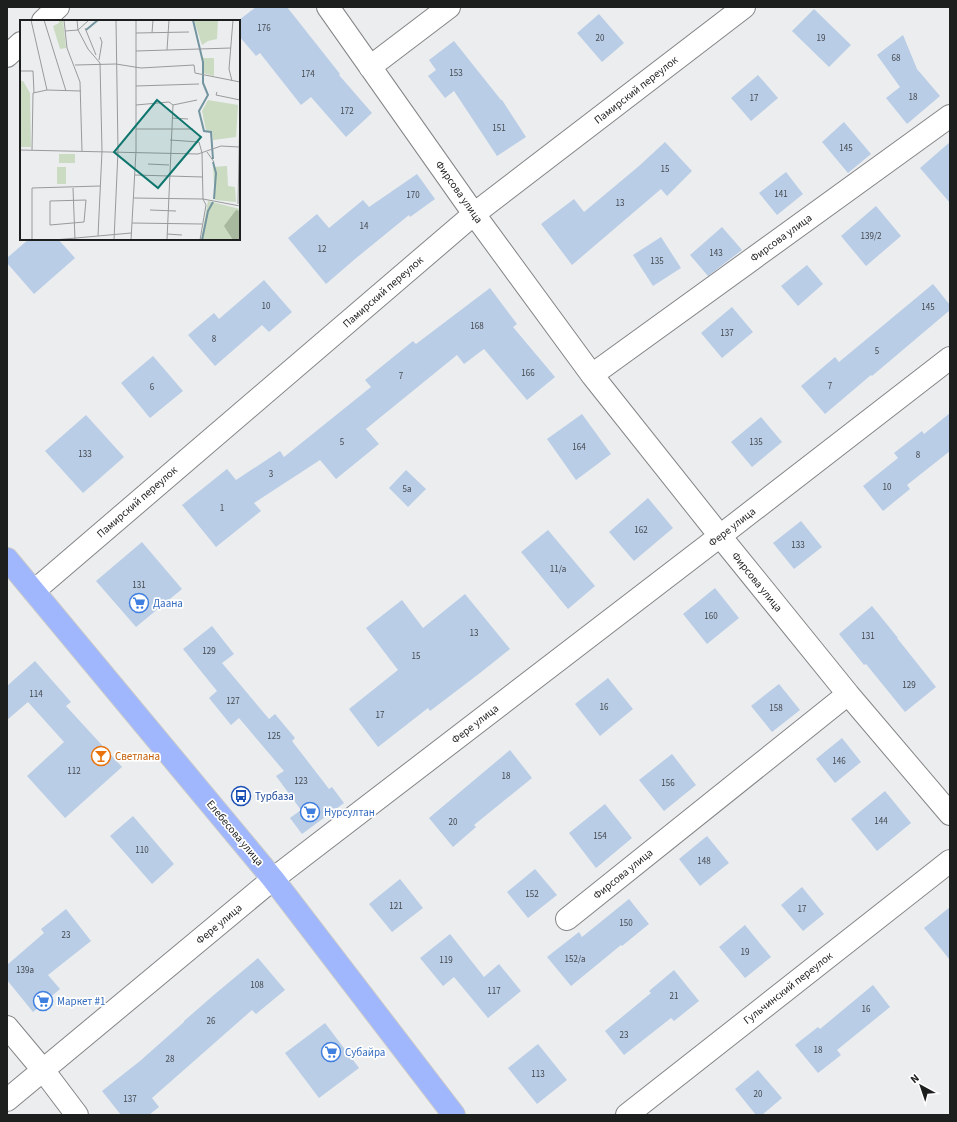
<svg xmlns="http://www.w3.org/2000/svg" width="957" height="1122" font-family="'Source Sans 3',sans-serif">
<rect width="100%" height="100%" fill="#ebedef"/>
<path fill="#bacde6" d="M256,7H287L340,74L339,75L372,113L346,137L311,97L301,105L260,53L256,56L239,36V20Z
M814,9L851,45L829,67L792,31Z
M599,14L624,43L602,62L577,33Z
M903,35L917,69L940,96L907,124L886,98L900,87L877,55Z
M454,41L501,100H502L526,137L497,156L454,91L445,98L428,76L436,70L429,60Z
M758,75L778,98L751,121L731,98Z
M844,122L871,154L848,173L822,142Z
M665,142L692,171L667,196L661,189L572,265L541,224L574,199L584,212L639,166Z
M950,142V203L920,168Z
M786,172L803,194L777,215L759,193Z
M417,174L435,199L410,217L409,215L355,259L326,284L288,238L317,214L329,228L363,200L369,207Z
M876,206L901,236L866,266L841,236Z
M722,227L742,250L708,276L690,255Z
M661,237L681,268L653,286L633,255Z
M29,239H58L75,258L34,294L7,263V258Z
M807,265L823,284L798,306L781,286Z
M264,280L292,312L269,332L262,325L215,366L188,335L214,313L219,319Z
M933,284L950,305V310L872,376L871,375L825,414L801,386L835,357L839,362Z
M490,288L517,324L513,327L555,377L527,400L484,349L464,364L457,355L366,429L379,444L336,479L320,460L254,503L261,511L216,547L182,505L227,469L236,480L280,451L284,457L371,387L365,380L413,341L416,344Z
M732,307L753,332L722,358L701,333Z
M153,356L183,391L150,418L121,383Z
M950,413V451L907,485L910,489L883,511L863,486L898,458L894,453L922,431L924,434Z
M582,414L611,454L576,480L547,439Z
M86,415L124,457L83,493L45,451Z
M761,417L782,442L752,467L731,442Z
M406,470L426,489L408,507L389,488Z
M648,498L673,528L634,561L609,532Z
M801,521L822,547L794,569L773,543Z
M548,530L595,586L568,609L521,552Z
M142,542L182,589L136,627L96,581Z
M715,588L739,618L707,644L683,614Z
M465,594L510,649L480,673L430,711L428,708L378,747L349,709L398,670L366,628L402,600L423,628Z
M872,606L898,638H897L936,687L905,712L866,664L864,665L839,634Z
M212,626L234,654L222,663L269,719L275,714L295,738L292,741L329,789L332,787L344,803L302,834L290,818L301,810L276,776L284,771L239,718L231,725L209,698L217,691L183,649Z
M35,661L71,702L66,706L122,767L65,818L27,776L64,742L28,702L7,720V686Z
M608,678L633,709L600,736L575,704Z
M779,684L800,710L772,732L751,706Z
M842,738L861,762L835,783L816,759Z
M510,750L532,778L474,825L476,827L453,847L429,818Z
M672,754L696,785L664,811L639,780Z
M885,791L911,823L877,851L851,819Z
M605,804L632,838L596,868L569,833Z
M133,816L174,864L152,884L110,836Z
M707,836L729,863L700,886L679,859Z
M535,869L557,895L528,918L507,892Z
M400,879L423,908L392,932L369,904Z
M802,887L824,914L803,931L781,905Z
M629,899L649,924L622,946L621,945L571,986L547,957L579,932L582,937Z
M950,907V960L924,928Z
M66,909L91,941L48,975L60,989L33,1012L7,980V965L44,933L41,929Z
M745,925L771,957L745,978L719,947Z
M450,934L484,977L499,964L521,991L488,1018L454,977L443,986L420,958Z
M258,958L285,990L256,1014L252,1010L152,1098L159,1107L149,1115H121L102,1091L140,1061L184,1022V1021L215,994Z
M674,970L699,1001L674,1021L671,1018L624,1055L605,1031L651,993L649,991Z
M873,985L890,1007L837,1050L841,1055L818,1073L795,1045L818,1027L820,1029Z
M325,1023L359,1068L319,1098L285,1053Z
M538,1044L567,1080L537,1104L508,1068Z
M758,1070L782,1098L762,1115H756L735,1089Z"/>
<g fill="none" stroke-linecap="round" stroke-linejoin="round">
<g stroke="#848587" stroke-width="24">
<path id="minor" d="M328,7L474,214L592,375L720,536L848,694L950,814
M43,21L58,7
M7,56L21,43
M370,67L449,7
M592,375L950,116
M34,591L474,214L744,7
M567,919L848,694
M7,1027L43,1070L77,1115
M7,1100L273,879L720,536L950,358
M627,1115L950,861"/>
</g>
<g stroke="#c9c9c9" stroke-width="24">
<path id="major" d="M7,559L273,879L454,1115"/>
</g>
<use href="#minor" stroke="#fff" stroke-width="22"/>
<use href="#major" stroke="#a0b7fe" stroke-width="22"/>
</g>
<defs>
<g id="supermarket-ring" transform="scale(1)"><circle r="9.5" fill="#fff" stroke="#3f7fe0" stroke-width="1.5"/><path d="M-6-5.5h2.5l.6 2H6L4.5 2H-2.5L-4.4-4H-6ZM-1.5 3.2a1.3 1.3 0 1 0 .1 0ZM3 3.2a1.3 1.3 0 1 0 .1 0Z" fill="#3f7fe0"/></g>
<g id="bar-ring" transform="scale(1)"><circle r="9.5" fill="#fff" stroke="#e8710a" stroke-width="1.5"/><path d="M-6-5H6L.8 .8V4.5H3.5V6h-7V4.5H-.8V.8Z" fill="#e8710a"/></g>
<g id="bus-ring" transform="scale(1)"><circle r="9.5" fill="#fff" stroke="#1a4fb4" stroke-width="1.5"/><path d="M-5-6H5V4H4V6H2V4H-2V6H-4V4H-5ZM-3.5-4V0h7V-4ZM-3.5 1.2v1.5H-2V1.2ZM2 1.2v1.5H3.5V1.2Z" fill="#1a4fb4"/></g>
</defs>
<g fill-rule="evenodd">
<use href="#supermarket-ring" x="139" y="603"/>
<use href="#bar-ring" x="101" y="756"/>
<use href="#bus-ring" x="241" y="796"/>
<use href="#supermarket-ring" x="310" y="812"/>
<use href="#supermarket-ring" x="43" y="1001"/>
<use href="#supermarket-ring" x="331" y="1052"/>
</g>
<g text-anchor="middle" dominant-baseline="central" stroke-width="3.5" stroke-linejoin="round" paint-order="stroke">
<g font-size="9" fill="#444a50">
<text x="264" y="28">176</text>
<text x="600" y="38">20</text>
<text x="821" y="38">19</text>
<text x="896" y="58">68</text>
<text x="456" y="73">153</text>
<text x="308" y="74">174</text>
<text x="913" y="97">18</text>
<text x="754" y="98">17</text>
<text x="347" y="111">172</text>
<text x="499" y="128">151</text>
<text x="846" y="148">145</text>
<text x="665" y="169">15</text>
<text x="781" y="194">141</text>
<text x="413" y="195">170</text>
<text x="620" y="203">13</text>
<text x="364" y="226">14</text>
<text x="871" y="236">139/2</text>
<text x="322" y="249">12</text>
<text x="716" y="253">143</text>
<text x="657" y="261">135</text>
<text x="266" y="306">10</text>
<text x="928" y="307">145</text>
<text x="477" y="326">168</text>
<text x="727" y="333">137</text>
<text x="214" y="339">8</text>
<text x="877" y="351">5</text>
<text x="528" y="373">166</text>
<text x="401" y="376">7</text>
<text x="830" y="386">7</text>
<text x="152" y="387">6</text>
<text x="342" y="442">5</text>
<text x="756" y="442">135</text>
<text x="579" y="447">164</text>
<text x="85" y="454">133</text>
<text x="918" y="455">8</text>
<text x="271" y="474">3</text>
<text x="887" y="487">10</text>
<text x="407" y="489">5а</text>
<text x="222" y="508">1</text>
<text x="641" y="530">162</text>
<text x="798" y="545">133</text>
<text x="558" y="569">11/а</text>
<text x="139" y="585">131</text>
<text x="711" y="616">160</text>
<text x="474" y="633">13</text>
<text x="868" y="636">131</text>
<text x="209" y="651">129</text>
<text x="416" y="656">15</text>
<text x="909" y="685">129</text>
<text x="36" y="694">114</text>
<text x="233" y="701">127</text>
<text x="604" y="707">16</text>
<text x="776" y="708">158</text>
<text x="380" y="715">17</text>
<text x="274" y="736">125</text>
<text x="839" y="761">146</text>
<text x="74" y="771">112</text>
<text x="506" y="776">18</text>
<text x="301" y="781">123</text>
<text x="668" y="783">156</text>
<text x="881" y="821">144</text>
<text x="453" y="822">20</text>
<text x="600" y="836">154</text>
<text x="142" y="850">110</text>
<text x="704" y="861">148</text>
<text x="532" y="894">152</text>
<text x="396" y="906">121</text>
<text x="802" y="909">17</text>
<text x="626" y="923">150</text>
<text x="66" y="935">23</text>
<text x="745" y="952">19</text>
<text x="575" y="959">152/а</text>
<text x="446" y="960">119</text>
<text x="25" y="970">139а</text>
<text x="257" y="985">108</text>
<text x="494" y="991">117</text>
<text x="674" y="996">21</text>
<text x="866" y="1009">16</text>
<text x="211" y="1021">26</text>
<text x="624" y="1035">23</text>
<text x="818" y="1050">18</text>
<text x="170" y="1059">28</text>
<text x="538" y="1074">113</text>
<text x="758" y="1094">20</text>
<text x="130" y="1099">137</text>
</g>
<g font-size="11" fill="#1d1e1e" stroke="#fff">
<text transform="translate(636 90) rotate(-38)">Памирский переулок</text>
<text transform="translate(459 192) rotate(55)">Фирсова улица</text>
<text transform="translate(781 238) rotate(-36)">Фирсова улица</text>
<text transform="translate(383 292) rotate(-41)">Памирский переулок</text>
<text transform="translate(137 502) rotate(-41)">Памирский переулок</text>
<text transform="translate(732 527) rotate(-38)">Фере улица</text>
<text transform="translate(757 582) rotate(51)">Фирсова улица</text>
<text transform="translate(475 724) rotate(-38)">Фере улица</text>
<text transform="translate(235 833) rotate(50)">Елебесова улица</text>
<text transform="translate(623 874) rotate(-39)">Фирсова улица</text>
<text transform="translate(219 924) rotate(-40)">Фере улица</text>
<text transform="translate(788 988) rotate(-38)">Гульчинский переулок</text>
</g>
<g font-size="11" fill="#366cbe" stroke="#fff" text-anchor="start">
<text x="153" y="603">Даана</text>
<text x="324" y="812">Нурсултан</text>
<text x="57" y="1001">Маркет #1</text>
<text x="345" y="1052">Субайра</text>
</g>
<g font-size="11" fill="#c56008" stroke="#fff" text-anchor="start">
<text x="115" y="756">Светлана</text>
</g>
<g font-size="11" fill="#164399" stroke="#fff" text-anchor="start">
<text x="255" y="796">Турбаза</text>
</g>
</g>
<g transform="translate(20 20)">
<rect width="220" height="220" fill="#ebedef"/>
<path d="M39,0H43L46,28L40,29L33,6L39,3ZM174,0H198L197,19L188,21L182,25ZM183,38H194V56L183,53ZM0,61H3L10,73L11,127H0ZM188,80L218,85L216,117L193,120L192,111L186,110L182,91ZM39,134H55V143H39ZM207,146L208,166L215,167L216,182L195,180L193,147ZM37,147H46V164H37ZM188,181L220,189V220H181Z" fill="#cadbc1"/>
<path d="M216,190L220,191V220H213L204,206Z" fill="#a7b89e"/>
<path fill="none" stroke="#7395a0" stroke-width="2" d="M173,0L183,42V63L188,75L179,91L184,111L191,112L193,139M66,10L78,0M193,142L196,153L194,179M182,220L188,191L193,182"/>
<path fill="none" stroke="#999a9b" stroke-width="1" d="M11,0L27,70M24,0L46,71M44,0L47,28L60,62L62,131M57,0L58,10L68,29L80,43L82,131L78,216M65,8L76,35M45,11L58,10L69,0M116,13L169,12M132,13L133,0M147,30L149,0M116,31L211,28M79,40L82,22L80,17M55,45L96,44L121,48L174,45L175,53L220,62M0,51H13L14,73M212,61L209,49L213,0M116,66L179,64M197,72L196,75L220,80M116,85L149,82L153,85L147,220M153,85L177,80M152,98L168,99M116,109H173M150,120L179,122L182,133L183,179L186,185L180,220M0,130L178,134L201,126L219,127M12,130L13,73L27,70L61,71M187,132L194,142M128,144L149,145M115,155L183,157M53,168L55,220M114,178L183,179L220,186M66,180L64,202L30,205V181ZM218,184L220,88M130,190L156,191M112,203L182,204M147,214L162,215M12,220V168L80,166M34,220L111,213M94,220L98,131L96,0M111,220L116,131V0"/>
<path fill="#0f766e" fill-opacity="0.15" stroke="#0f766e" stroke-width="2" d="M137,80L181,117L138,168L94,132Z"/>
<rect width="220" height="220" fill="none" stroke="#1d1e1e" stroke-width="2"/>
</g>
<rect width="957" height="1122" fill="none" stroke="#1d1e1e" stroke-width="16"/>
<g transform="translate(921 1086) rotate(320)" stroke="#ffffff" stroke-width="3" paint-order="stroke">
<path d="M0-3L7 15L0 10L-7 15Z" fill="#1d1e1e"/>
<text y="-6" font-size="11" font-weight="bold" text-anchor="middle" fill="#1d1e1e">N</text>
</g>
</svg>
